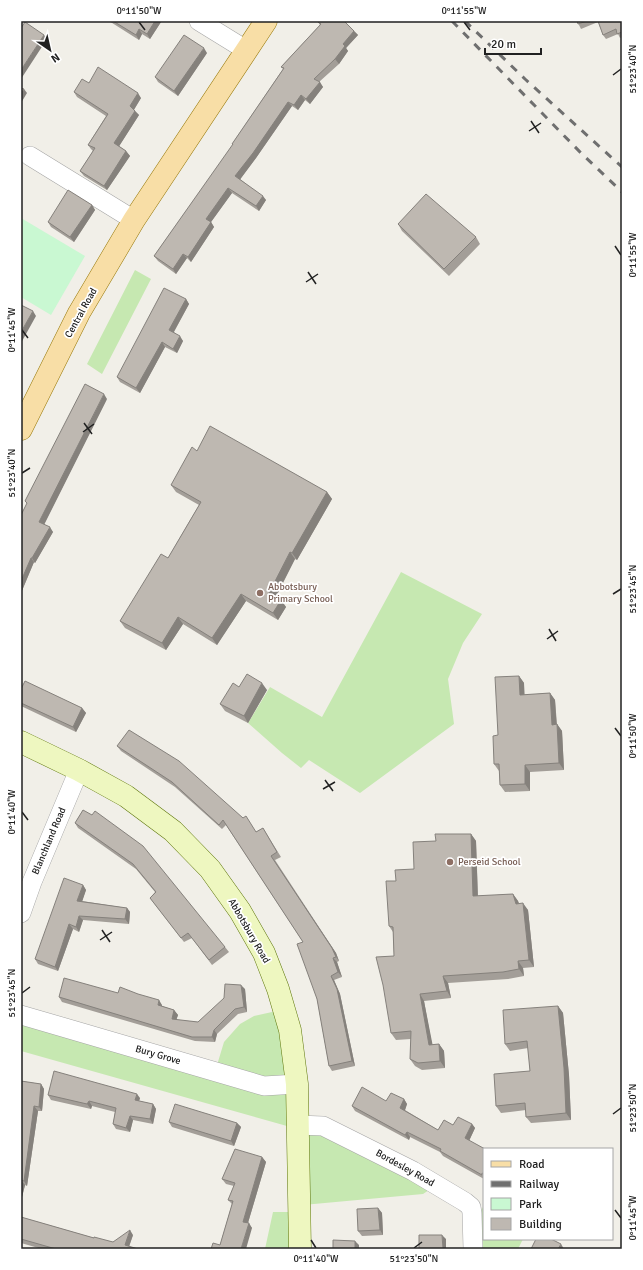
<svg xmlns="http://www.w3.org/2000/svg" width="643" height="1270" font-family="Signika,sans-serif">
<rect width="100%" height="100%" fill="#f1efe8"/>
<path fill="#c6e8b1" d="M135,270L151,279L102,374L87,364Z
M401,572L482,614L463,643L448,679L454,724L360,793L309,760L301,768L282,753L248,723L270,687L322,717Z
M281,1010L294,1128L21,1051V1018L214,1075L224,1042L240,1024L254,1016Z
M301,1129H321L432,1188L423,1194L303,1205Z
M484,1205V1239H523L518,1249H479L481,1211Z
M273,1212H296V1249H265Z"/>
<path fill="#c9f8d2" d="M21,218L85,256L51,315L21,297Z"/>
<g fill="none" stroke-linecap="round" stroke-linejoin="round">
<g stroke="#a5a5a5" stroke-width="20">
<path id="street" d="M199,21L246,50
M30,156L134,220
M21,913L32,882L79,770
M21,1015L264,1086L297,1084
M297,1125L323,1126L413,1171L465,1202L471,1207L472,1213L473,1249"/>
</g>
<g stroke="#5e760a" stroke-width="23">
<path id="secondary" d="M21,742L79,770L126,796L173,831L210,869L240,911L264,953L278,989L290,1030L297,1084L300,1249"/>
</g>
<g stroke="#977807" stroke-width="23">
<path id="primary" d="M21,429L79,313L134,220L266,21"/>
</g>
<use href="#street" stroke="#fff" stroke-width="19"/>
<use href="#secondary" stroke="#eef7c0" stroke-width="22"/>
<use href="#primary" stroke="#f8dea6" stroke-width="22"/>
<path stroke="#6f6f6f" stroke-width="3" stroke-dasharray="8 8" stroke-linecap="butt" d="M452,21L581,153L622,192
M465,21L525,79L622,167"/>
</g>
<path fill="#a39e98" d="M109,21H160L161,22L150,39L142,34L139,40Z
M577,21H622V37L620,38L618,34L606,39L603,35L598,22L581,29Z
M318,22L354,31L358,35L346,48L348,51L339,64L319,82L323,87L310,104L305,100L298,110L292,106L256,158L240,179L266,200L259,211L232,193L211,222L214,227L191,262L187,258L176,274L158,261L154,256L233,145L232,144L283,69L281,67L320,25Z
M207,53L178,96L158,82L155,77Z
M89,83L141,98L134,110L139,115L119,146L126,151L130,156L107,190L84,176L80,171L93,151L91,149L88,145L106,116L77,97L74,92Z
M92,205L95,210L74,242L51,227L48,222Z
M398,224L476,237L480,244L449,276L402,231Z
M186,299L189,304L174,332L183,341L177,353L165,347L140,393L120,382L117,377Z
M107,399L44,524L53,532L35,563L34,562L21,593V515L27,504L25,501Z
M197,451L327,492L332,499L297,560L295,559L276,597L281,600L286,607L278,620L246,601L217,645L183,624L166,650L125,628L120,621L168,558L199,505L176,492L171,485Z
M519,676L524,683V695L550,693L555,700L557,724L562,731L564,770L530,772V791L505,792L500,785L499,771L494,764L498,735Z
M239,687L267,690L248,723L225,711L220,704Z
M21,689L82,708L86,713L76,732L21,706Z
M117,746L256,832L263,828L281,857L275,860L336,953L339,961L337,962L342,977L334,980L340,994L355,1066L332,1071L329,1066L317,999L303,942L226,825L222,829L175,787L121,751Z
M83,810L225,947L229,952L212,965L192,938L184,942L150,898L155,892L136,869L78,828L75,823Z
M471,834L476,841L478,896L513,894L518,901L519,903L528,910L534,967L523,968L524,976L508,979L448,983L451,998L424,1001L432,1045L439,1044L444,1051L445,1068L422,1070L415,1066L410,1059L411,1039L396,1040L391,1033L394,956L393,932L389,926L396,881L414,869L436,841Z
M83,885L86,890L82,901L127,908L130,912L129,924L83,920L79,932L73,929L58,971L38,964L35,959Z
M245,989L247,1012L238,1014L217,1034L215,1042L195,1041L62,1002L59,997L118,993L162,1005V1006L174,1010L178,1015L176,1020L198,1022Z
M558,1006L563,1013L569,1075L571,1120L531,1123L526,1117V1110L501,1113L496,1106L530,1071L528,1048L510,1051L505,1044Z
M21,1081L41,1084L44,1089L42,1111H38L27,1186L25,1185L21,1201Z
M48,1095L140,1098L139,1101L153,1104L156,1109L153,1124L133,1120L130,1132L116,1129L113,1124L115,1112L92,1106L91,1109L51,1100Z
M404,1099L407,1104L405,1110L438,1130L453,1125L472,1124L475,1128L469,1141L484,1149V1179L443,1156L440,1152L410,1137L409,1140L355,1111L352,1106Z
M169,1122L237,1123L241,1127L234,1146L172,1127Z
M262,1157L266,1162L248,1223L252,1228L220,1245L232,1204L228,1200L234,1186L226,1184L222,1179Z
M378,1208L382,1213L383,1235L362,1236L358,1231Z
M21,1217L94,1238L113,1242L133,1235L129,1247L138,1249H42L21,1243Z"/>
<path fill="#85817c" d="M155,21H160L161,22L150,39L147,34Z
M139,29L142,34L139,40L136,35Z
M354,31L358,35L346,48L348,51L339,64L335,59L343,44Z
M44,35L47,39L21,79V70Z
M204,48L207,53L178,96L174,91Z
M320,82L323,87L310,104L306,99Z
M24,89L27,93L21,103V94Z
M138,93L141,98L133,111L130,106Z
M301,95L305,100L298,110L294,105Z
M288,102L292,106L256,158L239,181L235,176Z
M135,111L139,115L118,148L114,143Z
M126,151L130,156L107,190L104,186Z
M228,188L232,193L211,222L214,227L191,262L188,257L206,219Z
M263,196L266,200L259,211L256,206Z
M92,205L95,210L74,242L70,237Z
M183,254L187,258L176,274L173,269Z
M186,299L189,304L172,335L169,330Z
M33,311L36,316L21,343V332Z
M180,336L183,341L177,353L173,349Z
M162,342L165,347L140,393L136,388Z
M104,394L107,399L43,527L39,522Z
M327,492L332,499L297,560L292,553Z
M50,527L53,532L35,563L32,558Z
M290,552L295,559L274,600L269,593Z
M31,558L34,562L21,593V581Z
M241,594L246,601L217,645L212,638Z
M281,600L286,607L278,620L273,613Z
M178,617L183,624L166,650L162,643Z
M519,676L524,683L525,702L520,695Z
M262,683L267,690L248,723L244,716Z
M550,693L555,700L557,732L552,725Z
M82,708L86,713L76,732L73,727Z
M557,724L562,731L564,770L559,763Z
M525,765L530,772V791L525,784Z
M471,834L476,841L478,903L473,896Z
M271,856L336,953L339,961L336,957Z
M83,885L86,890L81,905L77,901Z
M513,894L518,901L521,911L516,904Z
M523,903L528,910L534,967L529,960Z
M127,908L130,912L129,924L125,919Z
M79,916L83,920L79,932L76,927Z
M69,924L73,929L58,971L55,967Z
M333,958L337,962L342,977L338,972Z
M518,961L523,968L524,976L519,969Z
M331,976L334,980L340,994L355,1066L352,1061Z
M443,976L448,983L451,998L447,991Z
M241,985L245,989L247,1012L244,1007Z
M420,994L424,1001L434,1052L429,1045Z
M159,1000L162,1005L161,1010L158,1005Z
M558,1006L563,1013L569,1075L571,1120L566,1113Z
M174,1010L178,1015L175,1024L172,1019Z
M214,1030L217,1034L215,1042L212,1037Z
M439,1044L444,1051L445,1068L440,1061Z
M41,1084L44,1089L42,1111L39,1107Z
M137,1094L140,1098L138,1104L135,1100Z
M404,1099L407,1104L404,1113L400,1108Z
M89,1101L92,1106L91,1109L87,1104Z
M153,1104L156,1109L153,1124L150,1119Z
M34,1106L38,1111L27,1186L24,1181Z
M130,1116L133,1120L130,1132L126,1128Z
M237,1123L241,1127L234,1146L231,1141Z
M472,1124L475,1128L468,1143L465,1138Z
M407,1132L410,1137L409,1140L405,1135Z
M262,1157L266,1162L247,1226L243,1222Z
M21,1180L25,1185L21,1201Z
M378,1208L382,1213L383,1235L380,1230Z
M249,1223L252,1228L246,1249H241Z
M130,1230L133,1235L128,1249L125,1245Z
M442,1235L446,1239V1249H443Z
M355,1241L359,1245V1249H355Z
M561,1244L564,1249H558Z"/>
<path fill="#beb8b1" stroke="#85817c" d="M113,21H155L147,34L139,29L136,35Z
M319,21H344L354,31L343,44L345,46L335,59L314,79L320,82L306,99L301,95L294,105L288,102L253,153L235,176L263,196L256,206L228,188L206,219L211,222L188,257L183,254L173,269L154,256L233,144H232L284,68L281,67L321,24L318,22Z
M577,21H587L578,24Z
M598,21H622V32L617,34L616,29L603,35Z
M25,22L44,35L21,70V28Z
M184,35L204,48L174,91L155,77Z
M98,67L138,93L130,106L135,111L114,143L126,151L104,186L80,171L95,148L88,145L108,114L74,92L82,79L89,83Z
M21,88L24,89L21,94Z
M68,190L92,205L70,237L48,222Z
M426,194L476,237L444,269L398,224Z
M164,288L186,299L169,330L180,336L173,349L162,342L136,388L117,377Z
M21,305L33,311L21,332Z
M85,384L104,394L39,522L50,527L32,558H31L21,581V515L27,503L25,501Z
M210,426L327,492L292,553L290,552L269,593L281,600L273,613L241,594L212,638L178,617L162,643L120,621L161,554L168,558L201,502L171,485L192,447L197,451Z
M247,674L262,683L244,716L220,704L233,683L239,687Z
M519,676L520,695L550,693L552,725L557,724L559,763L525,765V784L500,785L499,764H494L493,736L498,735L495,677Z
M25,681L82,708L73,727L21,703V689Z
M129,730L179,761L243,818L246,816L256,832L263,828L277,852L271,856L332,948L336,957L333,958L338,972L331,976L337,989L352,1061L329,1066L317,999L297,944L303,942L223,820L219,825L172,782L117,746Z
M83,810L92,815L95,811L143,846L225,947L209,960L188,933L181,938L150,898L156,892L133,864L75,823Z
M435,834H471L473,896L513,894L516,904L523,903L529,960L518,961L519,969L503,972L443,976L447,991L420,994L429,1045L439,1044L440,1061L418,1063L410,1059L411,1031L391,1033L383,985L376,957L394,956L393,927L389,926L386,881H396L395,870L414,869L413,842L436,841Z
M64,878L83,885L77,901L127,908L125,919L79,916L76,927L69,924L55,967L35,959Z
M64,978L118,993L120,987L138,994L159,1000L158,1005L174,1010L172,1019L198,1022L224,998L225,984L241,985L244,1007L235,1009L214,1030L212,1037H192L59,997Z
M558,1006L564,1068L566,1113L526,1117L525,1103L496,1106L494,1074L530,1071L527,1041L505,1044L503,1010Z
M54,1071L137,1094L135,1100L153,1104L150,1119L130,1116L126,1128L113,1124L116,1108L89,1101L87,1104L48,1095Z
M21,1081L41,1084L39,1107L34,1106L24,1181L21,1180V1182Z
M362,1087L386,1101L391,1093L404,1099L400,1108L438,1130L444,1120L453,1125L458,1117L472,1124L465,1138L485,1149H484V1174L482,1173V1175L440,1151L441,1149L407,1132L405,1135L352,1106Z
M175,1104L237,1123L231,1141L169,1122Z
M235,1149L262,1157L243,1222L249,1223L241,1249H211L213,1243L220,1245L233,1201L228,1200L235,1183L222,1179Z
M378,1208L380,1230L358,1231L357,1209Z
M21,1217L94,1238V1237L113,1242L130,1230L125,1245L138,1249H56L21,1239Z
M419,1235H442L443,1249H419Z
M536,1239H551L561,1244L558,1249H531Z
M333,1240L355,1241V1249H333Z"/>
<path fill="none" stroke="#212121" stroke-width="1.5" d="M139,22L145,30M464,22L470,30M613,75L621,69M531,121L539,133M529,131L541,123M615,246L621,255M308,272L316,284M306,282L318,274M22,330L28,338M84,423L92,434M83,432L94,424M22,473L30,468M613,594L621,589M549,629L556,641M547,639L558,631M615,728L621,736M325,780L333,791M323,789L335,782M22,812L28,820M102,930L110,942M100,940L112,932M22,993L30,987M613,1114L621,1108M615,1210L621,1218M311,1240L316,1248M414,1248L422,1242"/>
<g fill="#8d6e63" stroke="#fff" stroke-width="1.5">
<circle cx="260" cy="593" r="4"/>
<circle cx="450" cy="862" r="4"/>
</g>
<g text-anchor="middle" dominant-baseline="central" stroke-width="3.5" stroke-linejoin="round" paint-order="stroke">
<g font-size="10" fill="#212121" stroke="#fff">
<text transform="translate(81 313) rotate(-61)">Central Road</text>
<text transform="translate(49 841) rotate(-67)">Blanchland Road</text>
<text transform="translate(249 931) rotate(60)">Abbotsbury Road</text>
<text transform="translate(158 1055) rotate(16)">Bury Grove</text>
<text transform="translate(405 1168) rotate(29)">Bordesley Road</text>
</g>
<g font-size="10" fill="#785e54" stroke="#fff" text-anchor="start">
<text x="268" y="587">Abbotsbury<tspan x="268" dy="12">Primary School</tspan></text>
<text x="458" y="862">Perseid School</text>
</g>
</g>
<rect width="643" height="1270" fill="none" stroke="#ffffff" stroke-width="44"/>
<rect x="483" y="1148" width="130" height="92" fill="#ffffff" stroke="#a6a6a6"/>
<rect x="491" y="1161" width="20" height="6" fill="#f8dea6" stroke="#a6a6a6"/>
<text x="519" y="1168" font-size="12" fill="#212121">Road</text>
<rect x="491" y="1181" width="20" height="6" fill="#6f6f6f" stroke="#a6a6a6"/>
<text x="519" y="1188" font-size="12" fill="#212121">Railway</text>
<rect x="491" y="1198" width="20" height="12" fill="#c9f8d2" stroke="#a6a6a6"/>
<text x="519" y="1208" font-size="12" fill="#212121">Park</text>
<rect x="491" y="1218" width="20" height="12" fill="#beb8b1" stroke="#a6a6a6"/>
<text x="519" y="1228" font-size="12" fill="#212121">Building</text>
<g transform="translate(50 50) rotate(146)" stroke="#ffffff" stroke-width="3" paint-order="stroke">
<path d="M0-3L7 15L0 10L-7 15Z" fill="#212121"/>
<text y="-6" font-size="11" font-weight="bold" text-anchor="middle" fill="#212121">N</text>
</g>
<path d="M485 48v6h56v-6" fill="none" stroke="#212121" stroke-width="2"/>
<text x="491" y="48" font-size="12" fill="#212121" stroke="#ffffff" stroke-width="3" paint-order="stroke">20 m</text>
<rect x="22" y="22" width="599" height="1226" fill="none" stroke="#212121" stroke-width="1.5"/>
<g font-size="10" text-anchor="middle" fill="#212121">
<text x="139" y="14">0°11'50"W</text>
<text x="464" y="14">0°11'55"W</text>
<text transform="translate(632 69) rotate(-90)" y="4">51°23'40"N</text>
<text transform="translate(632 255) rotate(-90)" y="4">0°11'55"W</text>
<text transform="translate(11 330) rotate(-90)" y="4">0°11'45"W</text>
<text transform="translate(11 473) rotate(-90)" y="4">51°23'40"N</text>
<text transform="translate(632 589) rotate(-90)" y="4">51°23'45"N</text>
<text transform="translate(632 736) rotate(-90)" y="4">0°11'50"W</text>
<text transform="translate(11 812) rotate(-90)" y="4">0°11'40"W</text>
<text transform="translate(11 993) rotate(-90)" y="4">51°23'45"N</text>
<text transform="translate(632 1108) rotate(-90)" y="4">51°23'50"N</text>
<text transform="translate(632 1218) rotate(-90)" y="4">0°11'45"W</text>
<text x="316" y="1262">0°11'40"W</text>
<text x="414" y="1262">51°23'50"N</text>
</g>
</svg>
